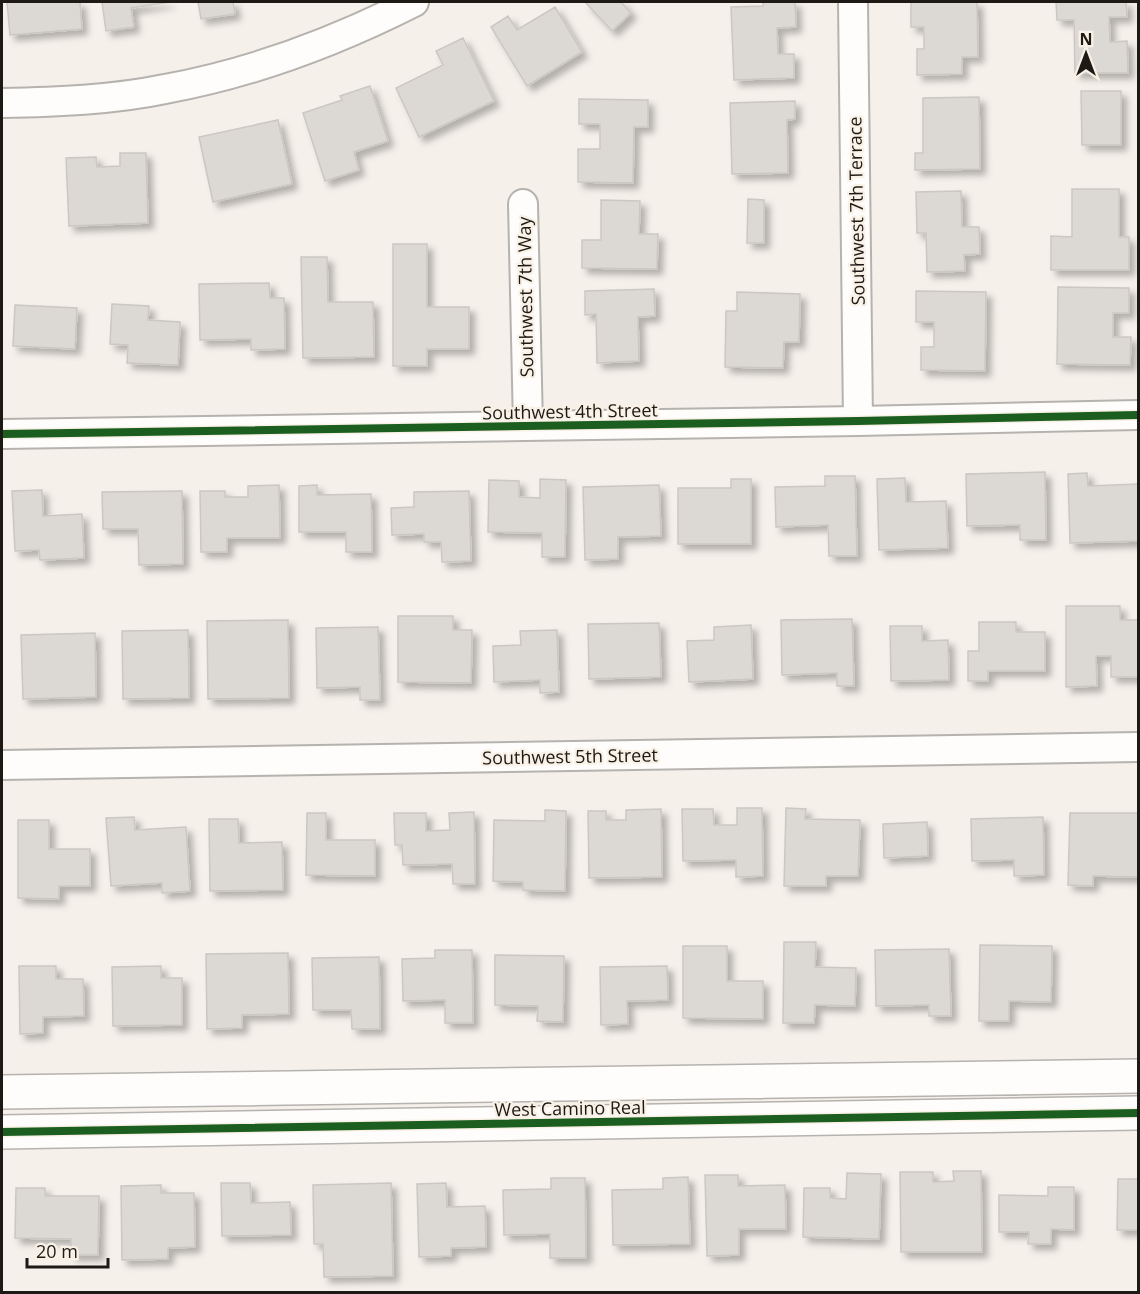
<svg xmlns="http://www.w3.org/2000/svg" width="1140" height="1294" font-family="'Open Sans',sans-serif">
<defs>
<filter id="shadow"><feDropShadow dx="5.5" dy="5.5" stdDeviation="3" flood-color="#0004"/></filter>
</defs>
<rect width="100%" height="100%" fill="#f5f0ea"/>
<path fill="#dcd8d4" stroke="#cbc7c3" stroke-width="1.5" filter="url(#shadow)" d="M7,2H80L82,29L10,35Z
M102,2H170L131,8L134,27L106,31Z
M198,2H233L235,14L201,19Z
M585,2H624L622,3L631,13L612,31Z
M763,2H795L796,27L777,28L778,54H794V78L734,80L731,7L763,6Z
M911,2H977L978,57H962V74L917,75V49H924V27H911Z
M1056,2H1126L1127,17H1109L1110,42L1127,41L1128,73H1075L1074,20H1057Z
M555,7L582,52L527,86L491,27L508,16L517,30Z
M463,38L494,101L419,137L396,88L443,65L436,51Z
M370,86L388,141L354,152L359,170L325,181L303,113L342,100L340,96Z
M1081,91H1121V145H1082Z
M979,97L980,169L915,170V153H923V98Z
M579,99L648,100V127H634L633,183L578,182V149H600V124H579Z
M795,101V119L787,120L788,173L732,174L730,103Z
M278,120L292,184L213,202L199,137Z
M120,153H146L148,223L69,226L66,158L96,157L97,167L120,166Z
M1072,189H1119V237H1129V270H1051V236L1072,237Z
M961,191L962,227H979L980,254L964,255L965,271L927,272L926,233H917L916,192Z
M748,199L764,200V243H747Z
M601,200L640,201L639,234H658L657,269L582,268V240H601Z
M393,244H427V307H469V349H427V366H393Z
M301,257H327L328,302H373L374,357L303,358Z
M269,283L270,298H284L285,349L251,350V339L200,340L199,284Z
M1058,287L1129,288V313H1113V337H1131L1130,365L1057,364Z
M654,289L655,316L638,317L639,361L597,363L596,314L585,315V291Z
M916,291L986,292L985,371L921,370V347H934V322H916Z
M737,292L800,294L799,342H784L783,368L725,367L726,311H737Z
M112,304L149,306L148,320L180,322L178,365L127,363L128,345L110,344Z
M15,305L77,308L75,349L13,346Z
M1045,472L1046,540H1020V525L967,526L966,474Z
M1087,473L1088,486L1138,484V541L1070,543L1068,474Z
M825,476H855L857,556H829L828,525L776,527L775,487L825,486Z
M905,478L906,502L946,501L948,548L879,550L877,479Z
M540,479L566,480L565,557H542V533L488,532L489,480L519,481V497L540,498Z
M731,479H751V544H678V488H731Z
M279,485L280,538H227V552H201L200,491H225V497H248V486Z
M317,485V495L371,494L372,552H346V532H299V486Z
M659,485L661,536L618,537V559L585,560L583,487Z
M42,490L43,516L82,514L84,558L40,560L39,550L15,551L12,491Z
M182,491L183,564L139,565L138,529H103L102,492Z
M469,491L471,561L442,562L441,542H424V534L392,535L391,508L414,507V492Z
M1066,606H1120V620H1138V677H1111V656H1096L1097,686L1066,687Z
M398,616H453V630H472L471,683L398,682Z
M852,619L854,686H837V673L782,675L781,620Z
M288,620L289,698L208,699L207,621Z
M979,622H1016V632H1045V671H988V681H968V651H979Z
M659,623L661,677L589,679L588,624Z
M751,625L753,679L689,682L687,641L714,640V627Z
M890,626H922V641L948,640L949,680L891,681Z
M378,627L380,700H360V687L317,688L316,628Z
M188,630L189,698L123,699L122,631Z
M557,630L559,692L540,693V680L494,682L493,646L521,645L520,631Z
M95,633L96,697L23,699L21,635Z
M737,808H762L763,876L736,877V860L683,861L682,809H713L714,825H737Z
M786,808L806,809L805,819L860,820L858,876H826V886H784Z
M661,809L662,877L589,878L588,811H606V820H626V810Z
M545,810L566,811L565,891L523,890V882L493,881L494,820L545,821Z
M474,812L475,884H453L452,864L403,865L402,845H395L394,813H426V831L450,830L449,813Z
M307,813H326V840H375V876L306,875Z
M1070,813H1138V877L1093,876V886L1068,885Z
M134,817L135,830L186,827L190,891L162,893V883L111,886L106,818Z
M1043,817L1044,875L1014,876V860L972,861L971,819Z
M209,819H238L239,843L282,842L283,890L210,891Z
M18,820H49V849H90V886H59V899L18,898Z
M927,822L928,856L884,858L883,824Z
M784,942H816L815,967L856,968L855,1006L815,1005L814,1023H783Z
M980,945L1052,946L1051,1002L1009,1001V1021H979Z
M683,946H727V981H763V1019L683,1018Z
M949,949L951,1016H929V1005L876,1006L875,950Z
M435,950H472L473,1023H445V1000L403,1001L402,959L435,958Z
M288,953L289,1014L242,1015V1028L207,1029L206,954Z
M495,955L564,956L563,1022L537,1021L538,1006L495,1005Z
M379,957L380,1029H352L351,1010H313L312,958Z
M19,966H56V979H83L84,1016L43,1017V1033L20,1034Z
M161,966V978H182V1025L113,1026L112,967Z
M667,966L668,1000L627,1001L628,1024L601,1025L600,967Z
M953,1171H981L982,1252H901L900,1172H933V1182L954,1181Z
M847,1173L881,1174L879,1239L803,1237L804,1188H830V1198L846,1199Z
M705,1175H738V1186L785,1185L786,1229H739V1255L707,1256Z
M688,1177L690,1244L613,1245L612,1190L663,1189V1178Z
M551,1178H585L586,1258H550V1234L504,1235L503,1190L551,1189Z
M1118,1179H1138V1230H1117Z
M221,1183H250L251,1203L290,1202L291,1235L222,1236Z
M391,1183L393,1276L324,1277L323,1244H314L313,1185Z
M446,1183L447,1207L485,1206L486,1247L451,1248V1256L419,1257L417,1184Z
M161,1185V1193H194L195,1247L168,1248V1259L122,1260L121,1186Z
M1048,1187H1074V1230L1051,1229V1244H1028L1029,1232H999V1195L1048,1196Z
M16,1188H45V1196H99L98,1255H71V1239L15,1238Z"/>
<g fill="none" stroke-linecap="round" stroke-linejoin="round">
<g stroke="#b6b2ae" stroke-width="32">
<path id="street" d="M853,2L858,421
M2,103C56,102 112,100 165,89C253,73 335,42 414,2
M523,204L528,426
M2,434L858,421L1138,415
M2,765L1138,747"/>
</g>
<g stroke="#b6b2ae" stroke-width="36">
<path id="secondary" d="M2,1092L1138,1076
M2,1132L1138,1113"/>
</g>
<use href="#street" stroke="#fefdfc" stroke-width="28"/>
<use href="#secondary" stroke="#fefdfc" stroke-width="33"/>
<g stroke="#f9f1e6" stroke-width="11">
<path id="cycleway" d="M2,434L858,421L1138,415
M2,1132L1138,1113"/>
</g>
<use href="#cycleway" stroke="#1b5e20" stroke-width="8"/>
</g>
<g text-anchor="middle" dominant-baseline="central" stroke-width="4.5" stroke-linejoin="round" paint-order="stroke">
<g font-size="18" fill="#1d1a16" stroke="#f9f1e6">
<text transform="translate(856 211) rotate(-91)">Southwest 7th Terrace</text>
<text transform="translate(525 297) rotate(-91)">Southwest 7th Way</text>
<text transform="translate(570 411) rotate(-1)">Southwest 4th Street</text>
<text transform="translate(570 756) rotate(-1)">Southwest 5th Street</text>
<text transform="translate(570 1108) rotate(-1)">West Camino Real</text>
</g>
</g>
<rect width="1140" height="1294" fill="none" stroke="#1d1a16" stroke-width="6"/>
<g transform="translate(1086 54)" stroke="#f9f1e6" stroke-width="4.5" paint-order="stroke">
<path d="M0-4.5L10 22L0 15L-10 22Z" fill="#1d1a16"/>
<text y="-9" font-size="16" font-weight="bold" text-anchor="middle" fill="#1d1a16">N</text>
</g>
<path d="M27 1258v9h81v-9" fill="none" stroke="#1d1a16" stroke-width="3"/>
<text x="36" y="1258" font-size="18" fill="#1d1a16" stroke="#f9f1e6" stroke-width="4.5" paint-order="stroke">20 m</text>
</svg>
